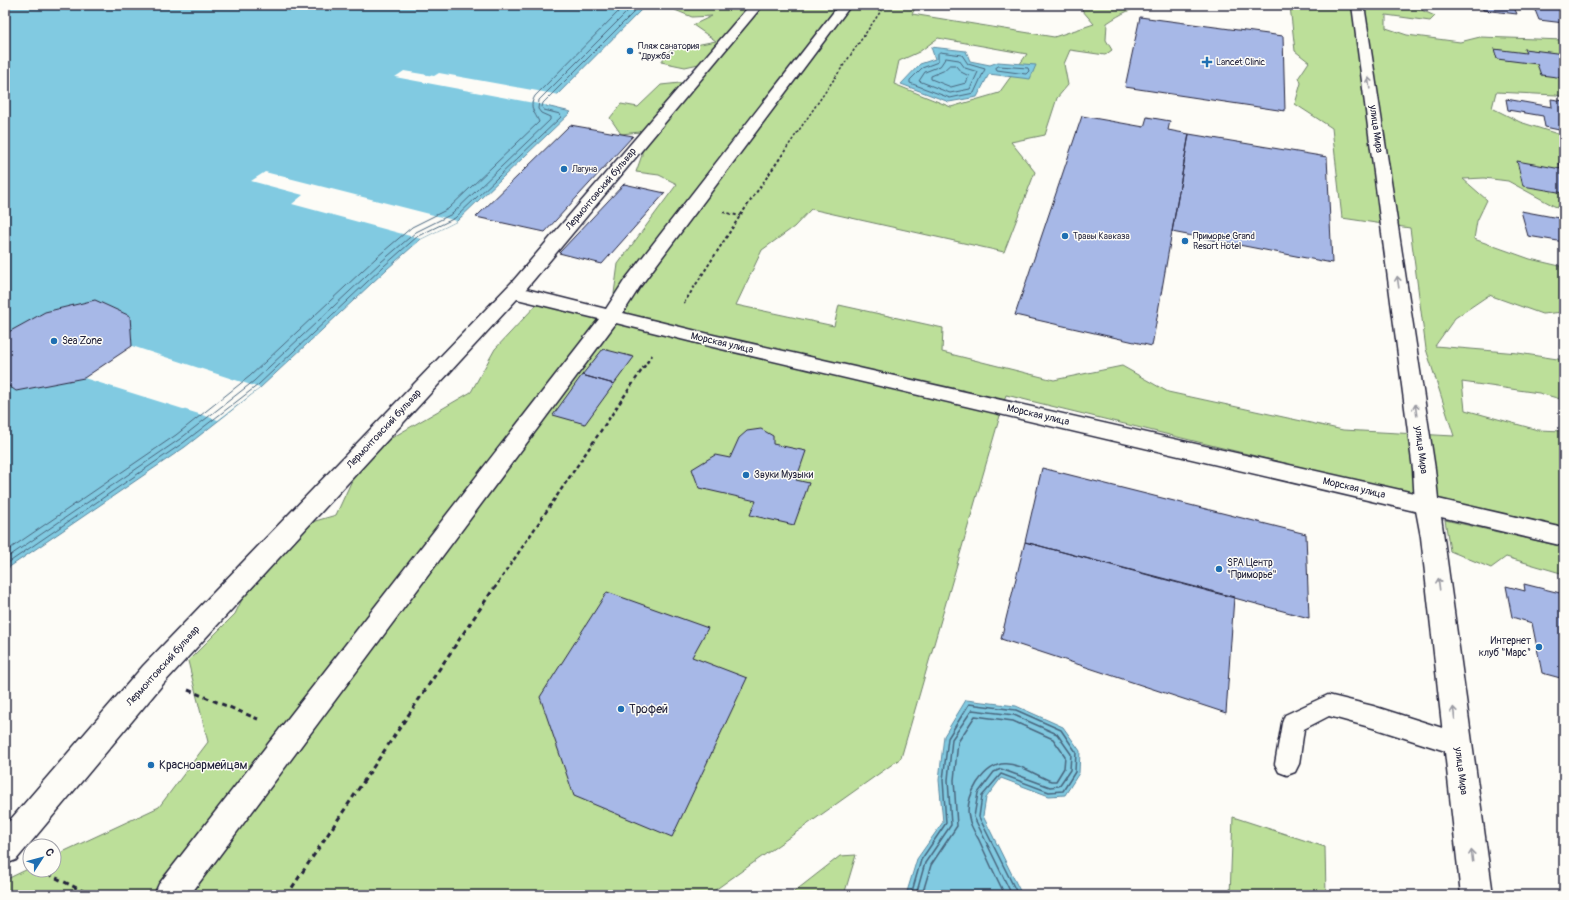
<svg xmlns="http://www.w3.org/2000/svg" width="1569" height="900" font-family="Pangolin,sans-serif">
<rect width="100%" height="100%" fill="#fdfcf7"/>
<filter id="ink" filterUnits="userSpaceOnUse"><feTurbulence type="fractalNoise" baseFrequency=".025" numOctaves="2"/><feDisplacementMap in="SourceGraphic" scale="8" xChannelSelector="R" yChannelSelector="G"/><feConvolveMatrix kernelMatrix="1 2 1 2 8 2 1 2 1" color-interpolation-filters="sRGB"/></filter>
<g filter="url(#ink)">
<path fill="#bcdf99" stroke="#6f806a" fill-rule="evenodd" d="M684,5H917L912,14L1054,37L1094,24L1082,10L1085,5H1151C1134,6 1121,14 1107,23L1106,40L1112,50L1105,55L1070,50L1064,64L1068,85L1057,98L1045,135L1011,142L1035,172L1004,252L811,209L794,227L762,250L736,305L834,326L839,305L943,328L942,352L1054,380L1122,366L1168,392L1343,430L1454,436L1426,349L1410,228L1342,218L1332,128L1295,104L1301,83L1299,77L1309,62L1295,51L1290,6L1280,5H1410L1435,16L1430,21L1386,15V28L1407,35L1460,42L1480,37L1564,40V97L1556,95L1496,92L1492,108L1520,122L1564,136V209L1554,206L1508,181L1484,178L1463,179L1487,200L1477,221L1474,239L1530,259L1564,267V312L1542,314L1489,295L1455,318L1435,346L1518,353L1564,360V400L1539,393L1462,382L1465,410L1538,430L1564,431V529L1374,485L1006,395L901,758L708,895H5V880L30,868V870H54V856L159,807L208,742L188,661L235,614L274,533L336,515L364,454L471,392L495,349L539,302L611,316L618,264L677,184L659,175L636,172L642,155L640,132L621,134L610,118L621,104L638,107L661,85L680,83L699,78L708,62L685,67L661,62L670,50L716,41L693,25L712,16L692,17L675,10ZM938,38L1027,54L999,93L951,107L894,84L899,61L919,52Z
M1445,520L1564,547V574L1506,557L1491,568L1450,551Z
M1233,817L1325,847L1326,895H1230Z
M856,855L844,895H790L840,856Z"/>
<path fill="#81cae1" stroke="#5b879f" d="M5,5H646L546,106L571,112L457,221L421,239L387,269L260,388L185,447L5,570Z
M931,47L966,51L970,61L990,65L998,62L1036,65L1030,79L989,74L977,97L949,102L901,84L920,64L935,59Z
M966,700L1016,706L1063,727L1080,751L1079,773L1065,795L1049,796L1001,778L986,798L983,816L1022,895H906L917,859L943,822L939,780L944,736Z"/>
<path fill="#fdfcf7" d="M404,71L434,76L439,73L560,95L549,105L571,110L395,77Z
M265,172L457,221L421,239L292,204L303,195L251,181Z
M95,300L130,316L132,346L260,388L218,420L84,378L16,391L5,383V334L45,312Z"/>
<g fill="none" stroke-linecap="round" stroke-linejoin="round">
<path stroke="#48657d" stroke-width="1" d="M940,52L962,55L968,64L985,69L974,93L950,98L910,83V80L922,68L938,62V54Z
M946,58L959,60L965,68L978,72L970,89L950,93L919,81L925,72L940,66Z
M950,65H955L961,72L969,76L966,83L951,87L931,79V76L943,71Z
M999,66L1028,68L1029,71L1026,74L997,70L996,68Z
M5,552L176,435L250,376L377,257L412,227L448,209L539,122C535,112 528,108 535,96L625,5
M5,559L180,439L254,381L381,262L416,232L452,214L550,120V117L541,113L538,109L539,100L634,5
M5,565L183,443L258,385L384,266L418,236L455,218L561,117L560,114L544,110L542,107L543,103L641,5"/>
<path stroke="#48657d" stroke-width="1.5" d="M911,895L921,860L946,823L943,780L948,738L969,704L1016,710L1061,730L1076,752L1075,772L1063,791L1049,792L1001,774L982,796L979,817L1018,895
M916,895L925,863L951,825L948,780L952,739L972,710L1014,715L1057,734L1071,754L1070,770L1059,786L1050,787L1001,769L994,772L978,793L974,817L1012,895
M922,895L931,865L957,826L954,780L958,742L975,716L1013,721L1053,739L1065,756L1064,768L1056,781H1051C1021,769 1001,748 977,783C971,793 966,806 969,818C970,825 975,833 979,840C987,858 996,877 1005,895"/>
</g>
<path fill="#a7b8e7" stroke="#22223b" d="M1482,5H1513L1517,14L1483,10Z
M1533,5H1564V23L1539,20Z
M1140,17L1283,36L1285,111L1125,87Z
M1494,49L1526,53L1524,49L1564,54V78L1541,75L1537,64L1497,59Z
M1506,99L1552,107L1551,99L1564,101V131L1545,127L1543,116L1508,110Z
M1082,116L1144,127L1147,117L1170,121L1168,130L1189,134L1152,346L1015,315Z
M570,125L633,136L545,232L476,217Z
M1189,134L1327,157L1332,263L1172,232Z
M1517,161L1561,169L1559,163L1564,164V193L1523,186Z
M624,184L665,193L602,264L559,253Z
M1521,211L1564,219V242L1528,236Z
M95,300L130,316L132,346L84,378L16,391L5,383V334L45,312Z
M603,349L634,357L614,384L582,375Z
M582,375L614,384L585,424L553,415Z
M761,429L773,436V444L806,451L796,480L809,483L794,525L750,515L756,501L699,488L692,469L715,455L730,458L739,438L747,431Z
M1042,468L1306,534L1309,618L1025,542Z
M1025,542L1234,597L1226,713L1001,639Z
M1524,584L1564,594V679L1542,673L1532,623L1512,617L1506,586L1525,591Z
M607,592L708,628L692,657L747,678L672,837L574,796L540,697Z"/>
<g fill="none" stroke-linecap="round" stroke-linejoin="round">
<g stroke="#22223b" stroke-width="3">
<path id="service" d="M1328,695L1373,706L1458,733L1466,736L1470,744L1466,752L1458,755L1373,728L1329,716L1304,729L1299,764L1295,772L1287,775L1279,772L1275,764L1282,723L1285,715Z"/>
</g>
<g stroke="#22223b" stroke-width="3">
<path id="pedestrian" d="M750,5H763L526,289L606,309L624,281L839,5H851L639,288L623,313L713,335L1427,496L1435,499L1439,505L1435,511L1427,514L713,347L616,323L190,895H154L159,884L599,319L517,299L163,684L16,860L5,864V826L143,666L513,281Z"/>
</g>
<g stroke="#22223b" stroke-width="3">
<path id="minor" d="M1352,5H1364L1435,469L1438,499L1564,528V546L1441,517L1493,895H1461L1421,537L1415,505L1413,469Z"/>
</g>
<path stroke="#22223b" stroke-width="1.5" stroke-dasharray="2.5 2" stroke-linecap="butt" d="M784,152L885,5"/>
<path stroke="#22223b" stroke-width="2" stroke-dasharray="3 2.5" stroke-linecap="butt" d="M723,212L740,216
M684,303L740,216L785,151"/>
<path stroke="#22223b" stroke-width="2.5" stroke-dasharray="4 3" stroke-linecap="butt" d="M494,589L652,355"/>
<path stroke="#22223b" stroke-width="3" stroke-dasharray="5 4" stroke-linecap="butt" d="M188,690L258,719
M40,870L91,895
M287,895L494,588"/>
<use href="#service" fill="#fdfcf7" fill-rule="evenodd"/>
<use href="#pedestrian" fill="#fdfcf7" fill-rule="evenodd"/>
<use href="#minor" fill="#fdfcf7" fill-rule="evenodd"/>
</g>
<defs><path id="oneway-shaft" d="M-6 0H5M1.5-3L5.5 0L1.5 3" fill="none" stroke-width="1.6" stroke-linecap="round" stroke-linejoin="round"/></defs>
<g stroke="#9a9aa2">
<use href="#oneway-shaft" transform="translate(1369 83) rotate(-98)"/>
<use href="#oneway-shaft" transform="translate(1398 282) rotate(-98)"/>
<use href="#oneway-shaft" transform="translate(1416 410) rotate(-98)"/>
<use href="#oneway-shaft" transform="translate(1439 584) rotate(-97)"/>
<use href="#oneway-shaft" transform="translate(1454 713) rotate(-97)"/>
<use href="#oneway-shaft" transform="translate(1472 856) rotate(-97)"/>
</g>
</g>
<g fill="#1f6fb2" stroke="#fdfcf7" stroke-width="1.5">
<circle cx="630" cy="51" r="4"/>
<path d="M1205 56h4v4h4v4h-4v4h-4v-4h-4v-4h4z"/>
<circle cx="564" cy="169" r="4"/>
<circle cx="1065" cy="236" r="4"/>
<circle cx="1185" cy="241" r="4"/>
<circle cx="54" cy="341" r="4"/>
<circle cx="746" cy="475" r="4"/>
<circle cx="1219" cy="569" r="4"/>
<circle cx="1539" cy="647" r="4"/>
<circle cx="621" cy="709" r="4"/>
<circle cx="151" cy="765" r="4"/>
</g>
<g text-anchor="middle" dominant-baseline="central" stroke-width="3" stroke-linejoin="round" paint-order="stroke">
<g font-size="9" fill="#22223b" stroke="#fdfcf7" text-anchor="start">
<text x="638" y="46">Пляж санатория<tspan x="638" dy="10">"Дружба"</tspan></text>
<text x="1216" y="62">Lancet Clinic</text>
<text x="572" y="169">Лагуна</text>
<text x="1073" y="236">Травы Кавказа</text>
<text x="1193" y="236">Приморье Grand<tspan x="1193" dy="10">Resort Hotel</tspan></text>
</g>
<g font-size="10" fill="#22223b" stroke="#fdfcf7">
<text transform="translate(1376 129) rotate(82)">улица Мира</text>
<text transform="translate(601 189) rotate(-50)">Лермонтовский бульвар</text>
<text transform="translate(722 343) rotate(13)">Морская улица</text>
<text transform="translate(1038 415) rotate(13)">Морская улица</text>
<text transform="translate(384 429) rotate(-47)">Лермонтовский бульвар</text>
<text transform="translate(1421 450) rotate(83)">улица Мира</text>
<text transform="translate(1354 488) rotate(13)">Морская улица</text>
<text transform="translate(163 666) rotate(-48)">Лермонтовский бульвар</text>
<text transform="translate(1461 771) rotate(83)">улица Мира</text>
</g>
<g font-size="10" fill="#22223b" stroke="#fdfcf7" text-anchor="start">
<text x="62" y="341">Sea Zone</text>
<text x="754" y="475">Звуки Музыки</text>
<text x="1227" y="563">SPA Центр<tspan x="1227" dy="12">"Приморье"</tspan></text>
<text x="1531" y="641" text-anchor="end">Интернет<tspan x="1531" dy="12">клуб "Марс"</tspan></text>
</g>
<g font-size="12" fill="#22223b" stroke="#fdfcf7" text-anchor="start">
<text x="629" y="709">Трофей</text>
<text x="159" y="765">Красноармейцам</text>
</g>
</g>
<rect width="1569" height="900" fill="none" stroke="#fdfcf7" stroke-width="20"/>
<rect x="10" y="10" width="1549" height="880" fill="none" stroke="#22223b" stroke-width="1.5" filter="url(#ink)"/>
<g transform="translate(42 858) rotate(54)"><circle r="19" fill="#fdfcf7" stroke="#a5a5ac"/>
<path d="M0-3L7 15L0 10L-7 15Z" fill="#1f6fb2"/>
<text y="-6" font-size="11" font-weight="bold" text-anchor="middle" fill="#22223b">С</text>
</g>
</svg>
